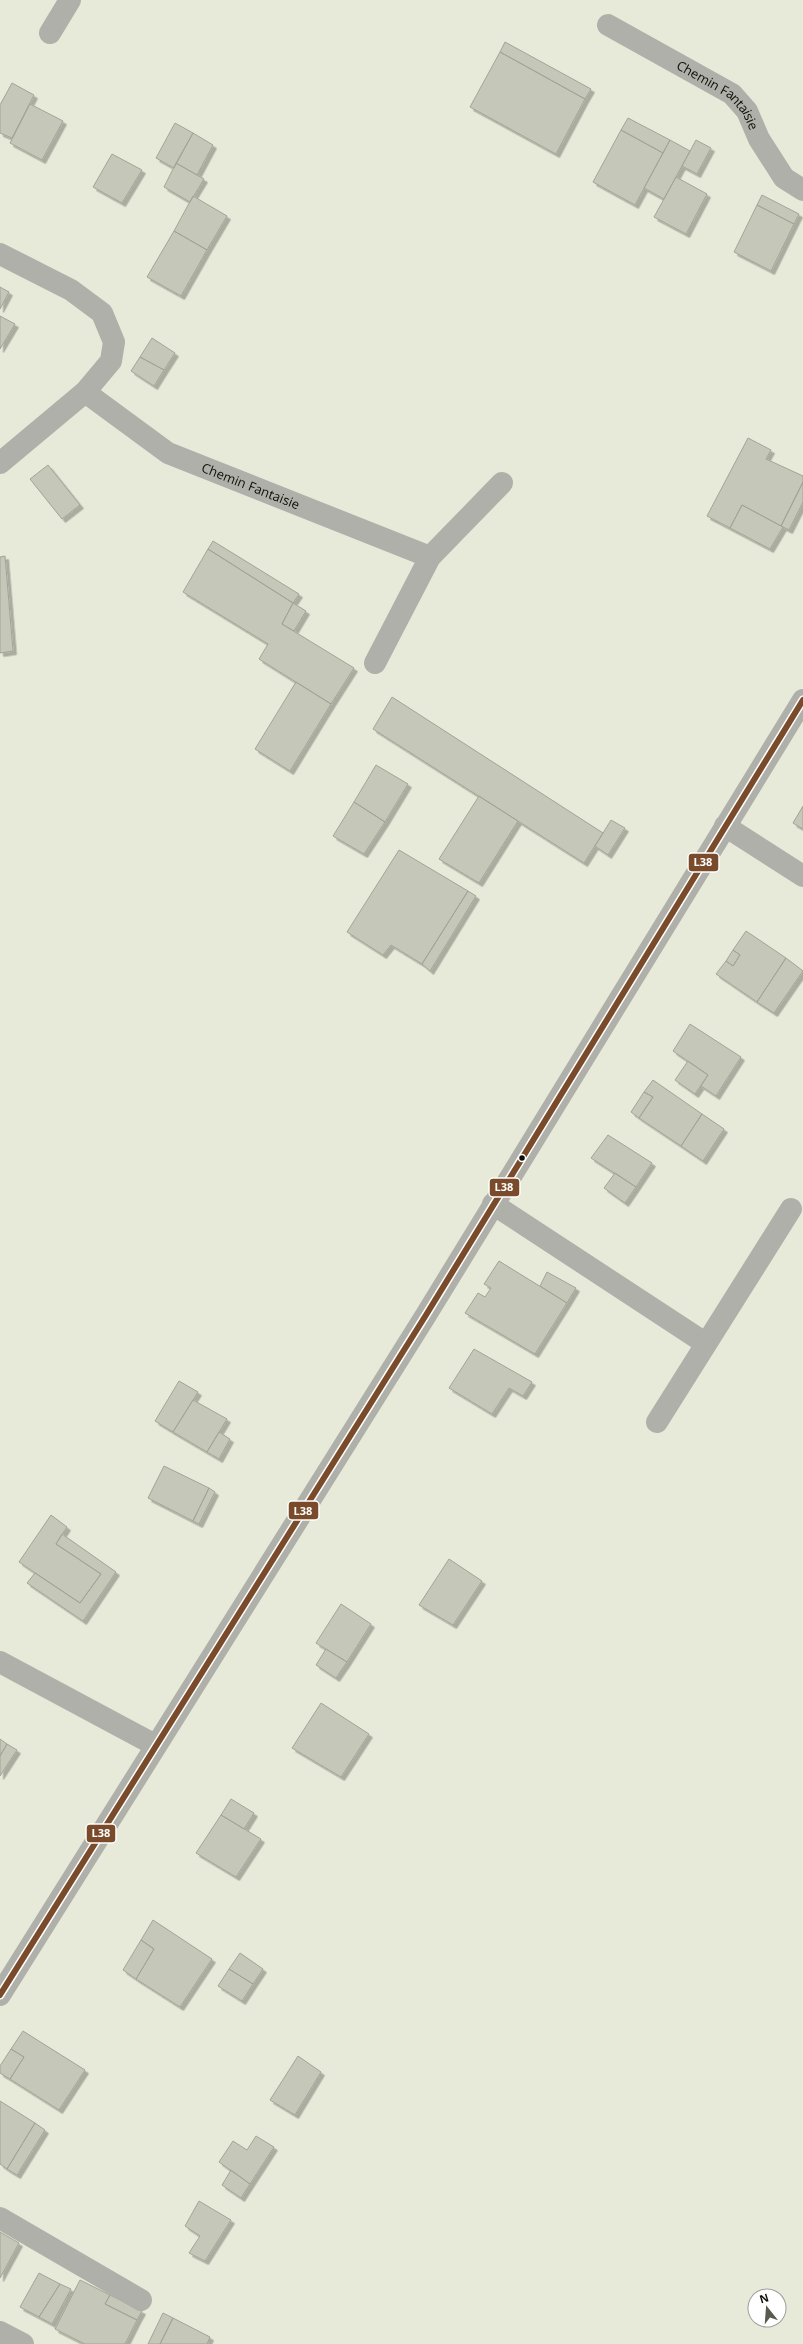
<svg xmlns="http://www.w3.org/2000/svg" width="803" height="2344" font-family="'Open Sans',sans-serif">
<defs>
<filter id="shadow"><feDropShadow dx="3.5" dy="3.5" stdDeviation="0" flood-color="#0004"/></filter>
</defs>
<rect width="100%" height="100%" fill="#e7ead9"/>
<path fill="#c5c7b9" stroke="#a2a497" filter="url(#shadow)" d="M505,42L591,89L585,99L500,52Z
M500,52L585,99L556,154L470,107Z
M12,83L34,95L12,138L0,133V105Z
M30,104L63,121L42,160L10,143Z
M628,118L670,140L663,153L621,130Z
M175,123L193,133L174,168L156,158Z
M621,130L663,153L635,205L593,182Z
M193,133L213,145L197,175L176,163Z
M670,140L690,151L664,199L644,188Z
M696,140L711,148L697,174L682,166Z
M112,154L142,170L122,203L93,187Z
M176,163L204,179L190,202L164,187Z
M676,177L707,194L686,234L654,217Z
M762,195L799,214L794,224L757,205Z
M193,196L227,216L207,250L174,231Z
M757,205L794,224L771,271L734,252Z
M174,231L207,250L181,296L147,277Z
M0,287L9,292L0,309Z
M0,316L15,324L0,349Z
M152,338L175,353L164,370L140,357Z
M140,357L164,370L154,386L131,371Z
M748,438L771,450L766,459L803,476V482L781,526L742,505L730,528L707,516Z
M48,465L80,505L62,519L30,479Z
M803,482V502L789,530L781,526Z
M742,505L783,527L770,549L730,528Z
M213,541L299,594L293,603L208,549Z
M208,549L293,603L282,624L354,668L331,704L259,659L268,644L183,592Z
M5,556L13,651L0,653V557Z
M293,603L306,611L294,631L282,624Z
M296,682L331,704L290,771L255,749Z
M392,697L603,833L584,863L373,729Z
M376,765L408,784L385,822L354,802Z
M479,796L518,821L479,883L439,859Z
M354,802L385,822L364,854L333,836Z
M803,806V829L793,823Z
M611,820L625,828L608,855L595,846Z
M399,850L468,891L422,964L391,945L383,955L347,932Z
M468,891L476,896L430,971L422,964Z
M746,931L786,958L757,1002L716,974L726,961L733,966L740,955L733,950Z
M733,950L740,955L733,966L726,961Z
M786,958L803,971L774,1013L757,1002Z
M690,1024L741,1057L716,1096L701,1086L708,1075L673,1051Z
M688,1061L708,1075L695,1094L675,1080Z
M653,1080L702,1114L681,1146L639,1118L653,1097L644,1092Z
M644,1092L653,1097L639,1118L631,1112Z
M702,1114L724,1129L703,1161L681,1146Z
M608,1135L652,1163L636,1187L591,1158Z
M615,1173L636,1187L625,1203L604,1188Z
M499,1261L567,1303L535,1354L465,1313L478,1293L485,1297L491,1288L484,1284Z
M547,1272L576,1288L567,1303L540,1286Z
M474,1349L532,1382L523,1396L509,1388L492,1414L449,1388Z
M179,1381L198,1392L173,1432L155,1421Z
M193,1400L227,1419L207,1452L173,1432Z
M219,1432L230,1439L219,1459L207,1452Z
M164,1466L209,1488L193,1521L148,1498Z
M209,1488L215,1492L199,1524L193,1521Z
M51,1515L67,1527L56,1544L101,1574L80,1603L19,1562Z
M62,1534L116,1572L83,1621L27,1583L35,1573L80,1603L101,1574L56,1544Z
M449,1559L482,1581L453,1625L419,1605Z
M341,1604L371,1624L347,1662L316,1643Z
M326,1649L347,1662L336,1678L316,1665Z
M321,1703L369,1734L341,1777L292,1748Z
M0,1739L7,1744L0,1756Z
M7,1744L17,1750L0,1776V1756Z
M231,1799L254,1813L244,1829L221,1815Z
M221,1815L261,1839L236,1877L196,1853Z
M153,1920L212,1959L180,2007L136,1979L154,1949L141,1940Z
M141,1940L154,1949L136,1979L123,1970Z
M240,1953L263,1969L253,1984L229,1969Z
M229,1969L253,1984L242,2001L218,1986Z
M23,2031L85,2070L59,2110L10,2079L24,2057L11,2049Z
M11,2049L24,2057L10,2079L0,2073V2066Z
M298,2056L321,2072L295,2115L270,2100Z
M0,2101L35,2123L7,2169L0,2164Z
M35,2123L45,2130L17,2175L7,2169Z
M256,2136L274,2147L250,2184L219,2162L233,2141L247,2150Z
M231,2170L250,2184L241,2198L222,2185Z
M199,2201L231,2220L205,2261L189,2253L200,2236L185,2226Z
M0,2232L19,2243L0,2278Z
M39,2273L60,2284L39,2317L20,2307Z
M80,2280L110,2295L105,2304L137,2320L125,2344H85L55,2329Z
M60,2284L71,2289L52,2324L39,2317Z
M110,2295L142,2311L137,2320L105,2304Z
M163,2313L173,2318L160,2344H148Z
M173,2318L210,2337L207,2344H160Z"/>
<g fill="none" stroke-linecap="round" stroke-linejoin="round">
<g stroke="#afb0a9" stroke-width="22">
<path id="s1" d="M608,25L732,94L747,111L759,139L784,178L803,190"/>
<path d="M50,33L70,0"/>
<path d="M0,254L71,290L102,313L114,342L111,361L85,392L0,463"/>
<path id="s2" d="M85,392L168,453L430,557"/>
<path d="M375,663L430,557L502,483"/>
<path d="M725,826L803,876"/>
<path d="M493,1204L705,1343"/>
<path d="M657,1422L791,1209"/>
<path d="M0,1662L155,1745"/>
<path d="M0,1995L426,1315L803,700"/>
<path d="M0,2218L141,2300"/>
<path d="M0,2332L23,2344"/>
</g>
<g stroke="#fff" stroke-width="9">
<path id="bus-1" d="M0,1995L426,1315L803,700"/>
</g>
<use href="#bus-1" stroke="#7a4b2a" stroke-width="6"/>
</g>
<circle fill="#0d0e05" stroke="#fff" stroke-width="1.5" cx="522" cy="1158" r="3.5"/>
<g text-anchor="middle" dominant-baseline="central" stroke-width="3" stroke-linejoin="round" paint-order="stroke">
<g font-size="13" fill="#0d0e05" stroke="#fff">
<text stroke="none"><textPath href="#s1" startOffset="132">Chemin Fantaisie</textPath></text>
<text stroke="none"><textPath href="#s2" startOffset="192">Chemin Fantaisie</textPath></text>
</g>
</g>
<g stroke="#fff" stroke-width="1.5">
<rect x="688" y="853" width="31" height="19" rx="4" fill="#7a4b2a"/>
<rect x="489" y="1178" width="31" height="19" rx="4" fill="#7a4b2a"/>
<rect x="288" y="1501" width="31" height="19" rx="4" fill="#7a4b2a"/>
<rect x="86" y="1824" width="30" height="19" rx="4" fill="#7a4b2a"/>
</g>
<g font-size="11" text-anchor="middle" font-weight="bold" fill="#fff">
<text x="703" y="866">L38</text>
<text x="504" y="1191">L38</text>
<text x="303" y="1515">L38</text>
<text x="101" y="1837">L38</text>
</g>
<g transform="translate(767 2308) rotate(343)"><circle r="19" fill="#ffffff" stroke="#9e9f9b"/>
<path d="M0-3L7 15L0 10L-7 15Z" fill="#595b4f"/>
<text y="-6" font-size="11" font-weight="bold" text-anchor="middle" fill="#0d0e05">N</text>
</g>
</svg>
